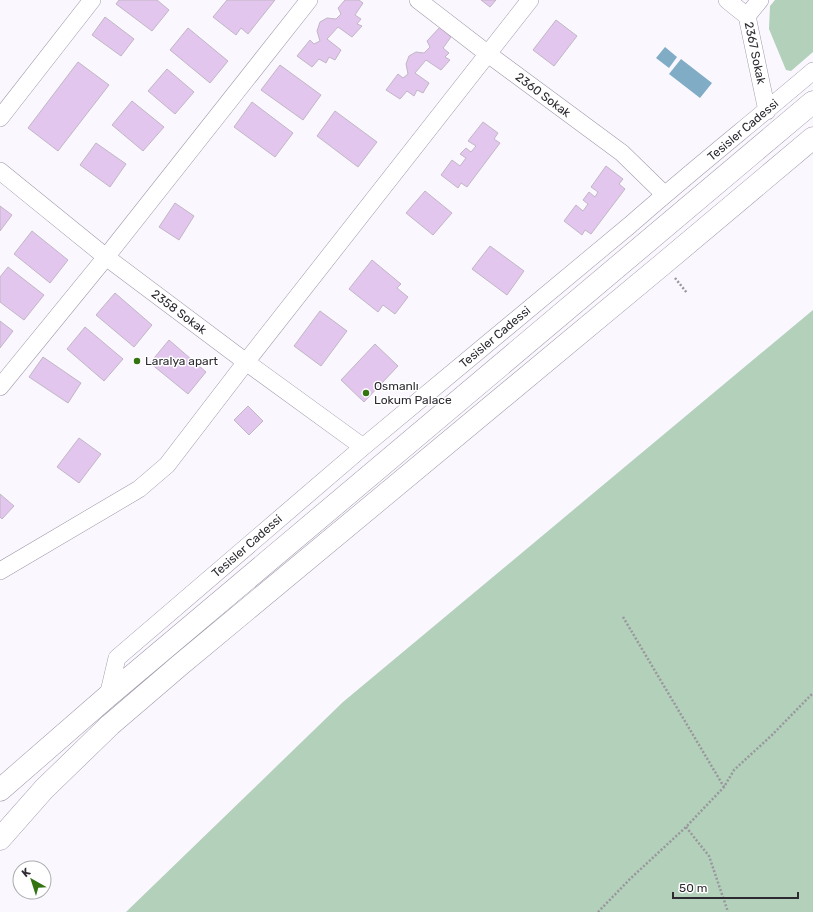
<svg xmlns="http://www.w3.org/2000/svg" width="813" height="912" font-family="Rubik,sans-serif">
<rect width="100%" height="100%" fill="#faf7fe"/>
<path fill="#b2d0ba" d="M775,0H813V52L791,71L786,70L769,29L770,6Z
M813,310V912H126L343,702Z"/>
<path fill="#80adc5" d="M665,47L677,57L669,68L656,58Z
M681,59L712,83L700,98L669,74Z"/>
<path fill="#e2c6ed" stroke="#c1b6c6" d="M119,0H157L169,10L152,31L116,4Z
M227,0H275L248,34L241,28L236,35L213,17Z
M345,0H359L363,3L355,15L361,19L357,24L362,26L352,37L338,27L327,39L341,50L335,60L329,57L326,63L319,59L312,67L297,56L310,40L314,44L320,41L317,31L320,22L327,18L336,19L341,14L338,8Z
M481,0H496L490,7Z
M105,17L134,39L121,56L92,35Z
M556,20L577,36L554,66L533,50Z
M440,27L451,37L443,48L449,53L445,57L450,60L441,70L426,60L415,73L429,83L423,93L417,90L414,96L407,91L400,99L386,90L398,74L403,78L408,74L406,64L409,56L416,52L424,53L430,47L427,41Z
M188,28L228,61L210,83L170,50Z
M78,62L109,85L58,151L28,128Z
M280,65L321,95L303,120L261,90Z
M167,69L194,92L175,114L148,91Z
M132,101L164,127L143,151L112,125Z
M252,102L293,133L275,157L234,127Z
M335,111L377,142L358,167L317,136Z
M483,122L498,133L494,139L500,143L467,187L461,183L458,188L441,175L452,160L460,166L466,158L460,154L466,148L471,152L476,146L468,141Z
M96,143L126,164L110,187L80,165Z
M606,166L623,179L619,184L625,189L591,234L585,230L582,235L564,221L576,205L583,211L588,204L583,200L589,192L595,197L598,192L591,187Z
M425,191L452,213L433,235L406,213Z
M175,203L194,216L179,240L159,227Z
M0,206L12,215L0,231Z
M32,231L68,260L50,283L14,254Z
M490,246L524,271L507,295L472,269Z
M372,260L401,284L397,288L408,297L395,314L383,305L378,312L349,289Z
M8,267L44,295L24,320L0,302V277Z
M115,293L152,325L134,347L96,315Z
M320,311L347,331L321,366L294,346Z
M0,321L13,331L0,348Z
M85,327L123,359L104,381L67,349Z
M169,340L206,372L188,394L150,363Z
M375,344L398,366L364,402L341,380Z
M43,357L81,383L68,403L29,377Z
M248,406L263,421L249,435L234,420Z
M79,438L101,454L79,483L57,467Z
M0,494L14,506L2,519L0,517Z"/>
<g fill="none" stroke-linecap="round" stroke-linejoin="round">
<g stroke="#a29aab" stroke-width="18">
<path id="street" d="M418,0L488,54L622,153L664,194
M727,0L747,16
M760,0L747,16L767,111
M0,118L92,0
M0,171L106,257L246,362L363,447
M0,387L106,257L309,0
M0,571L139,489L167,465L246,362L530,0
M108,696L117,658L363,447L630,225C690,172 752,123 813,71"/>
</g>
<g stroke="#a29aab" stroke-width="23">
<path id="primary" d="M0,790L108,696L813,102
M0,839L44,789L110,725L180,665L663,264L813,138"/>
</g>
<path stroke="#99969d" stroke-width="2.5" stroke-dasharray="2 2" stroke-linecap="butt" d="M675,278L687,293
M623,617L724,787
M686,827L709,856L728,912
M598,912L631,878L686,827L724,787L734,770L772,735L813,693"/>
<use href="#street" stroke="#fff" stroke-width="17"/>
<use href="#primary" stroke="#fff" stroke-width="22"/>
</g>
<g fill="#337411" stroke="#fff" stroke-width="1.5">
<circle cx="137" cy="361" r="4"/>
<circle cx="366" cy="393" r="4"/>
</g>
<g text-anchor="middle" dominant-baseline="central" stroke-width="3" stroke-linejoin="round" paint-order="stroke">
<g font-size="12" fill="#2d2a31" stroke="#fff">
<text transform="translate(755 53) rotate(78)">2367 Sokak</text>
<text transform="translate(543 95) rotate(37)">2360 Sokak</text>
<text transform="translate(743 130) rotate(-40)">Tesisler Cadessi</text>
<text transform="translate(179 312) rotate(37)">2358 Sokak</text>
<text transform="translate(495 337) rotate(-40)">Tesisler Cadessi</text>
<text transform="translate(247 546) rotate(-41)">Tesisler Cadessi</text>
</g>
<g font-size="12" fill="#2d2a31" stroke="#fff" text-anchor="start">
<text x="145" y="361">Laralya apart</text>
<text x="374" y="386">Osmanlı<tspan x="374" dy="14">Lokum Palace</tspan></text>
</g>
</g>
<g transform="translate(32 880) rotate(321)"><circle r="19" fill="#ffffff" stroke="#abaaad"/>
<path d="M0-3L7 15L0 10L-7 15Z" fill="#337411"/>
<text y="-6" font-size="11" font-weight="bold" text-anchor="middle" fill="#2d2a31">K</text>
</g>
<path d="M673 892v6h125v-6" fill="none" stroke="#2d2a31" stroke-width="2"/>
<text x="679" y="892" font-size="12" fill="#2d2a31" stroke="#ffffff" stroke-width="3" paint-order="stroke">50 m</text>
</svg>
